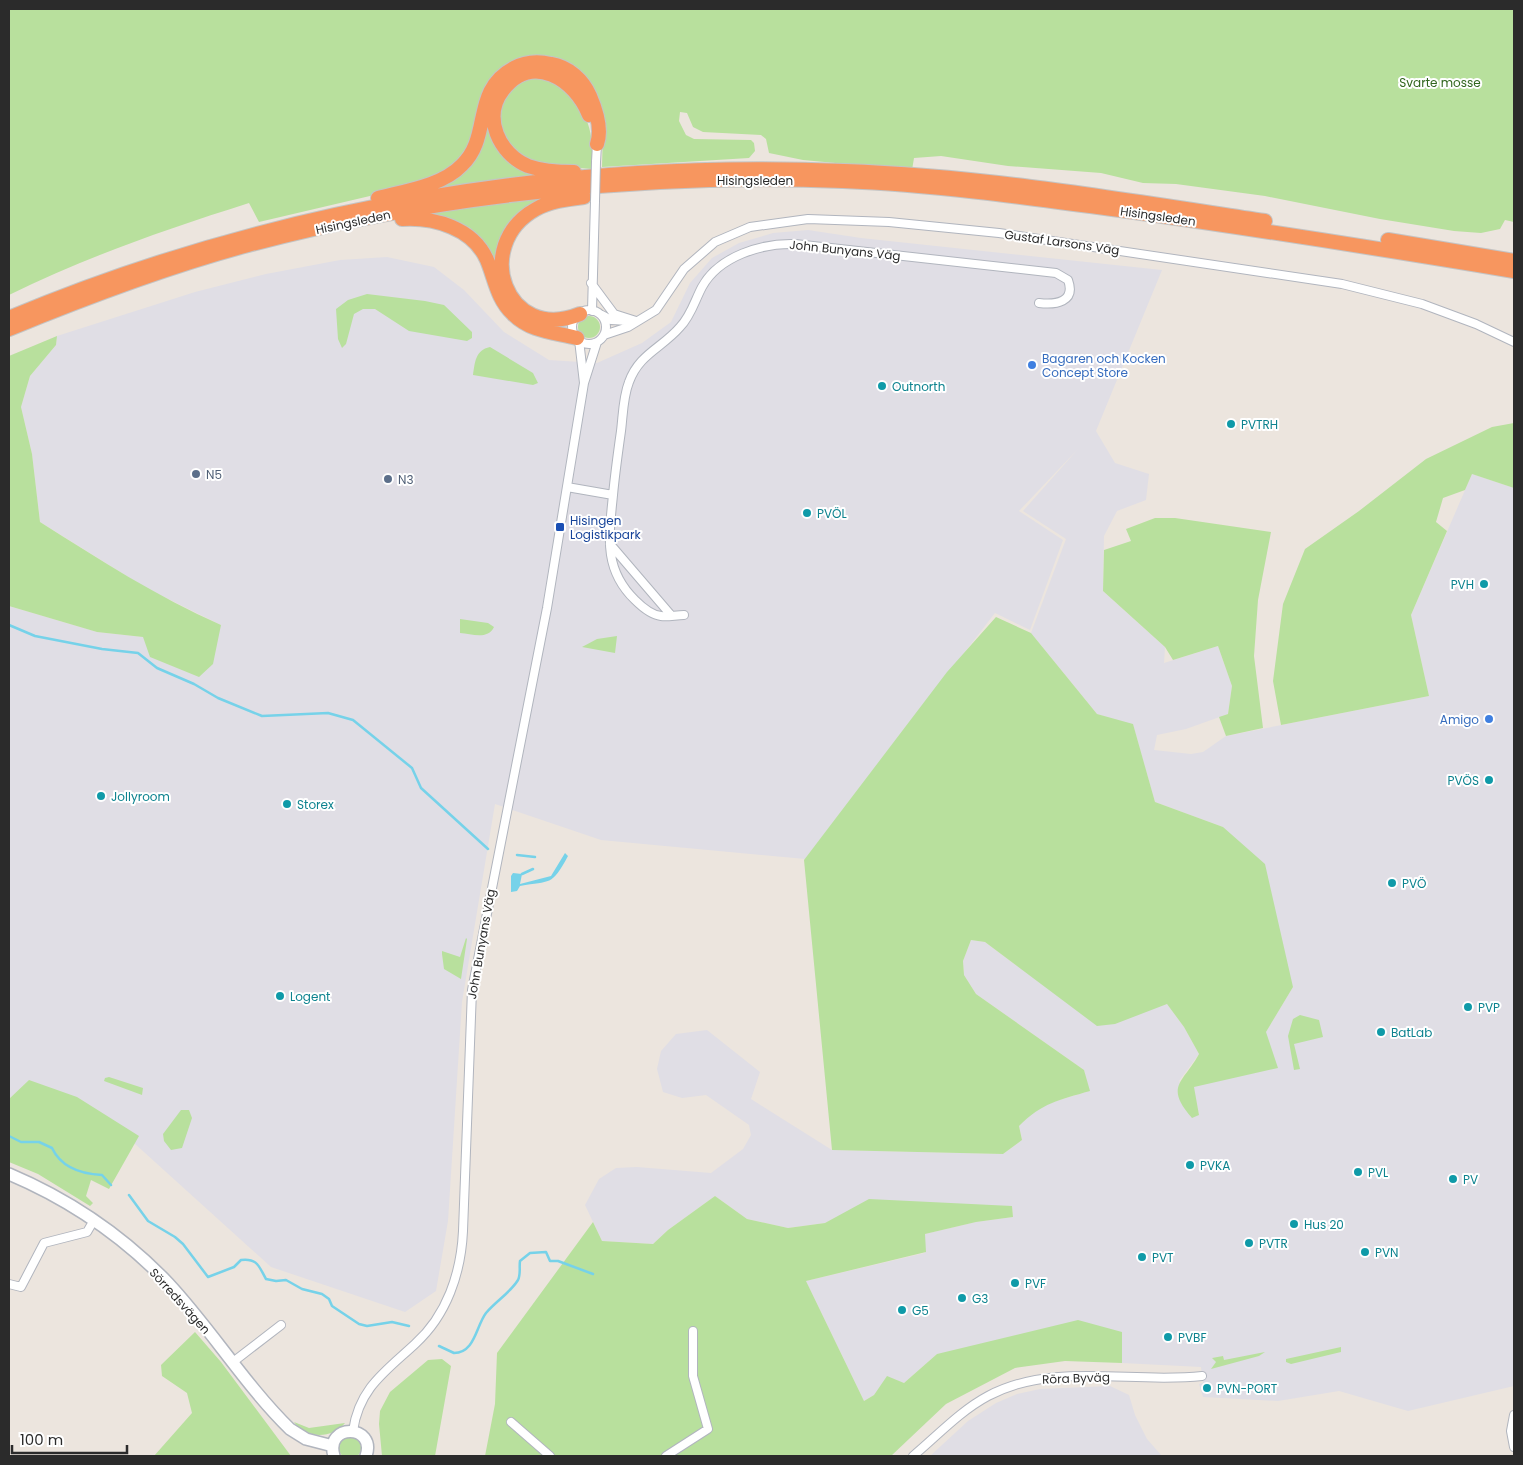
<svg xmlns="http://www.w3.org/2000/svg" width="1523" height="1465" font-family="Poppins,sans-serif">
<rect width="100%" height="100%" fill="#ece5de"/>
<path fill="#e0dee5" d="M808,230L861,238L1162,270L1096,431L1115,463L1149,474L1146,500L1117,511L1104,536L1103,591L1165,647L1164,663L1218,646L1232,686L1228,714L1186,729L1157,735L1154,750L1191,754L1203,752L1226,736L1429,696L1411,615L1472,474L1514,488V1386L1408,1411L1339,1391L1278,1401L1203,1397L1199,1384L1203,1383L1201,1367L1122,1363V1332L937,1354L904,1383L887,1377L874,1395L864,1401L806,1281L925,1253V1234L976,1222L1013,1217L1012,1206L844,1214L825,1223L788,1228L747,1219L715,1196L668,1230L653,1244L602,1241L585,1205L599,1179L616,1168L637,1167L711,1173L743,1149L751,1135L749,1125L706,1095L682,1098L663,1092L657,1069L661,1051L676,1034L707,1030L760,1072L751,1099L832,1150L1003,1154L1022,1140L1019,1126L1035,1110L1053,1102L1089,1091L1084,1070L976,994L964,975L963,961L971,940L985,942L1017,966L1149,1010L1167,1004L1184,1027L1199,1054L1179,1081L1199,1115L1193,1087L1266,1032L1293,987L1223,827L1155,802L1133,725L1097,714L1031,633L1066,539L1023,511L1078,449L1019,511L1063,540L1030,630L995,613L805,859L601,840L495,804L462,1002L448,1221L436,1291L405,1312L271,1267L134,1143L138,1136L29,1080L9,1099V606L97,632L143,637L221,625L146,588L40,522L32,454L21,407L30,376L56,345L57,336L195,292L266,274L340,260L387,257L434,267L464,290L504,332L549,360L597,363L642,343L671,322L690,283L712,258L739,243L773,233Z
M1110,1386L1129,1395L1135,1415L1147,1439L1162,1456H930L968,1421L996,1403L1017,1394L1040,1389Z"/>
<path fill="#b8e09d" d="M9,9H1514V222L1505,220L1500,229L1481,233L1454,231L1380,219L1265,196L1176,184L1143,183L1101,173L1008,166L941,156L914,158L912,170L803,160L769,153L766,139L761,135L703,132L693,127L687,113L680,112L679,121L686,135L694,139L751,140L754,143L755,151L749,158L602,167L603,129L534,58L448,172L387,192L259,222L249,203C167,229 86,257 9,295Z
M533,76L555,79C586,114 594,120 592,169L541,165L513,154L497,124C504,92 501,89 533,76Z
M487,108L494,139L554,175L402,195L457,175Z
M554,196C518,214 506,219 495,260L483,240L470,228L446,217L425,215L420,212Z
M367,294L425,301L444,305L472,332V338L467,341L409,331L375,309H363L354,314L346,344L342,348L338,339L336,309L348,300Z
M578 327a11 11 0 1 1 22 0a11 11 0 1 1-22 0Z
M57,336L56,345L30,376L21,407L32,454L40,522C99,559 157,597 221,625L213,664L199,677L150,657L143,637L97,632L9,606V356Z
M490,347L533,373L538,383L533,385L473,375C475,363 475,350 490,347Z
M1514,423V488L1472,474L1465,490L1443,498L1436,522L1447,531L1411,615L1429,696L1281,725L1273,681L1283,604L1305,549L1359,511L1426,459L1492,427Z
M1155,518H1175L1271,532L1258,600L1254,656L1263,728L1226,736L1219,717L1228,714L1232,686L1218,646L1173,660L1165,647L1103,591L1104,550L1131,541L1126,529Z
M996,617L1031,633L1097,714L1133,724L1155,802L1223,827L1265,864L1293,987L1266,1032L1278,1068L1194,1087L1199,1115L1192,1118C1164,1086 1183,1083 1199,1054L1184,1027L1167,1004L1115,1024L1097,1026L985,942L971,940L963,961L964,975L976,994L1084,1070L1090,1091C1059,1100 1042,1103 1019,1126L1022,1140L1003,1154L832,1150L804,860L947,672Z
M460,619L488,623L494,627C488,640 472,634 460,633Z
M617,636L615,653L582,647L597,639Z
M466,938L467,939L461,979L444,969L442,954V951L460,957Z
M1300,1015L1319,1020L1323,1037L1294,1044L1300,1069L1294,1070L1288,1036L1293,1019Z
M109,1077L143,1088L142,1095L104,1081L105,1078Z
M29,1080L77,1097L139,1136L109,1189L91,1180L86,1196L93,1203L90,1206L38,1174L9,1162V1099Z
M181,1110H189L192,1118L182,1148L171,1150L164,1141L163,1134Z
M715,1196L747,1219L788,1228L825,1223L869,1199L1012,1206L1013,1217L976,1222L925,1234L926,1252L806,1281L864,1401L874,1395L887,1376L904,1383L937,1354L1078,1320L1122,1332V1363L1065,1361L1015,1368L946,1404L891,1456H485L495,1404L497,1353L593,1222L602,1241L653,1244L668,1230Z
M195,1332L221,1362L291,1456H154L192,1413L187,1393L162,1376L161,1365Z
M1341,1347V1352L1291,1364L1286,1362V1359Z
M1265,1352L1259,1356L1211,1369L1216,1362L1212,1358L1223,1356L1224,1360Z
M442,1359L451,1366L435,1456H382L379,1424L380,1411L390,1392L428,1360Z
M294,1422L309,1428L345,1423C332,1439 306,1439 294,1422Z
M339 1448a11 11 0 1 1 22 0a11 11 0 1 1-22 0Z"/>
<path fill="#76d2e9" d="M565,853L568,856C551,887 551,880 520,886L517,891L511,892V876L513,873L522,874L520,884L551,876Z"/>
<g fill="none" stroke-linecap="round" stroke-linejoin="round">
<path stroke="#76d2e9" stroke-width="2.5" d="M9,625L35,636L102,649L138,653L157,668L194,684L218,698L262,716L328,713L353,720L412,768L421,788L488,849
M517,855L535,857
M522,874L533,869
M9,1136L21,1142H39L52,1148C61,1167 81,1174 102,1175L111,1185
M129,1195L148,1221L175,1237L183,1244L208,1277L234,1267L241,1260C258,1258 259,1267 266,1279L276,1281L286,1280L302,1289L322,1294L329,1299L332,1306L359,1324L367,1326L392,1322L409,1326
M439,1346L454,1353C475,1353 476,1326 486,1313C496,1301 510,1293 518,1280C521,1274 519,1267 520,1261L530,1253L546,1252L550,1261H558L593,1274"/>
<g stroke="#b1b5be" stroke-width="10">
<path id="street" d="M596,162L597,144
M591,283L614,314L636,321
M572 327a17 17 0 1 1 34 0a17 17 0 1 1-34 0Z
M592,311L595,201
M602,315L611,320L629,321
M604,335L628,327L656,310L684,269L715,242L750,227L808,219L889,222L999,233L1342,284L1422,304L1476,324L1514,342
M579,340L584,383
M567,487L613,495C609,536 603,569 635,600C641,606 652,615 661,616C668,617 676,615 684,615
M613,495C615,474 618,452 621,431C623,415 623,397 629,382C639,354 662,348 680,327C691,316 695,300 702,287C719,256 762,243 795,244L1056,273L1068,280C1076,302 1056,305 1039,303
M610,544L670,614
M9,1284L21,1287L44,1243L87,1232L94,1220
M233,1362L281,1325
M1514,1415L1511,1431L1514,1447
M511,1422L550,1456
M353,1431C359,1388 386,1371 415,1344C447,1315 461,1273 463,1231L472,990L547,608L584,383L597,342
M666,1456L708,1429L693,1376V1331
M913,1456C937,1436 960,1411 988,1396C1054,1361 1131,1384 1202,1376"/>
</g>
<g stroke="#b1b5be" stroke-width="14">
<path id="secondary" d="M9,1174C68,1199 123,1236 168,1283C211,1329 245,1385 290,1429L306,1439L333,1446
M334,1456C324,1423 377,1424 366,1456"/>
</g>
<g stroke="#c4c4c4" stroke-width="16">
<path id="highway" d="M574,172C559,172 542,171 528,166C499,154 482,117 503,90C532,52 575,79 589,115
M378,198C405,191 442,186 462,165C492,137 471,90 514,68C525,62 538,61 551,64C569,67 583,80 590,96C596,110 602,130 597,144
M402,219C434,217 473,228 487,260C495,279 497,299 513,314C531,332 554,332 577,338
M1388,240L1514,261
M580,314C506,344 471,245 536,209C550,201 568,199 584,197
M9,318C271,208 560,159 844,171C985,176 1126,200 1265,221
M9,329C87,297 166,267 248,245C435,195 651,173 843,181C941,185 1037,199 1134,212C1261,230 1388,250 1514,271"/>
</g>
<use href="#street" stroke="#fff" stroke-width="8"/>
<use href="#secondary" stroke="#fff" stroke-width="11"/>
<use href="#highway" stroke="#f7965f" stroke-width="14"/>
<g stroke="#b1b5be" stroke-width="10" stroke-linecap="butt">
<path id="street-bridge" d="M595,201L596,162"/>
</g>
<use href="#street-bridge" stroke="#fff" stroke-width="8"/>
</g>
<g fill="#3f7fe0" stroke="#fff" stroke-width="2">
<circle cx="1032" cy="365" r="5"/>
<circle cx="1489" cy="719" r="5"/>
</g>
<g fill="#0f9aa8" stroke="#fff" stroke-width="2">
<circle cx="882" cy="386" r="5"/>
<circle cx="1231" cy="424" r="5"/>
<circle cx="807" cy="513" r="5"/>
<circle cx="1484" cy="584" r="5"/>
<circle cx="1489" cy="780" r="5"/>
<circle cx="101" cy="796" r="5"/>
<circle cx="287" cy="804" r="5"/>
<circle cx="1392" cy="883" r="5"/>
<circle cx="280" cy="996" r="5"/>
<circle cx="1468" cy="1007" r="5"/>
<circle cx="1381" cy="1032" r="5"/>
<circle cx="1190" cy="1165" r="5"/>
<circle cx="1358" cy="1172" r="5"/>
<circle cx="1453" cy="1179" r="5"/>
<circle cx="1294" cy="1224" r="5"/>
<circle cx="1249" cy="1243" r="5"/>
<circle cx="1365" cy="1252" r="5"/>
<circle cx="1142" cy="1257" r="5"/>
<circle cx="1015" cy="1283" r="5"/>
<circle cx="962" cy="1298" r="5"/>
<circle cx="902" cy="1310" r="5"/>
<circle cx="1168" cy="1337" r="5"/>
<circle cx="1207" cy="1388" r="5"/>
</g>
<g fill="#5c6f8a" stroke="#fff" stroke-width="2">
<circle cx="196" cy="474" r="5"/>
<circle cx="388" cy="479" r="5"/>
</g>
<rect fill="#1a4fb4" stroke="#fff" stroke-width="2" x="555" y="522" width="10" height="10" rx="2.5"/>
<g text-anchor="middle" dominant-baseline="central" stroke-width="4" stroke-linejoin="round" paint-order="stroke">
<g font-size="12" fill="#31661e" stroke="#fff">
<text x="1440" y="82">Svarte mosse</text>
</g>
<g font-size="12" fill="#2b2b2b" stroke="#fff">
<text x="755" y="180">Hisingsleden</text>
<text transform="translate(1158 216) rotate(8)">Hisingsleden</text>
<text transform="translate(353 222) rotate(-12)">Hisingsleden</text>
<text transform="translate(1062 242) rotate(8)">Gustaf Larsons Väg</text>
<text transform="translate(845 250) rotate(6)">John Bunyans Väg</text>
<text transform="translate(481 944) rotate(-80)">John Bunyans Väg</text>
<text transform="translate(180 1301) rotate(48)">Sörredsvägen</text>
<text transform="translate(1076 1378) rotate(-2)">Röra Byväg</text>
</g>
<g font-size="12" fill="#366cbe" stroke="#fff" text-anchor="start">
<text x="1042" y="358">Bagaren och Kocken<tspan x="1042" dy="14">Concept Store</tspan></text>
<text x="1479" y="719" text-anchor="end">Amigo</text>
</g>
<g font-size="12" fill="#0d838f" stroke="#fff" text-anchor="start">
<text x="892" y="386">Outnorth</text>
<text x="1241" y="424">PVTRH</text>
<text x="817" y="513">PVÖL</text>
<text x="1474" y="584" text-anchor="end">PVH</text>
<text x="1479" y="780" text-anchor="end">PVÖS</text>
<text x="111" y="796">Jollyroom</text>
<text x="297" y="804">Storex</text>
<text x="1402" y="883">PVÖ</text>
<text x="290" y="996">Logent</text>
<text x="1478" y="1007">PVP</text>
<text x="1391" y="1032">BatLab</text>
<text x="1200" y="1165">PVKA</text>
<text x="1368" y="1172">PVL</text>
<text x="1463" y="1179">PV</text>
<text x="1304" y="1224">Hus 20</text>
<text x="1259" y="1243">PVTR</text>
<text x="1375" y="1252">PVN</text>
<text x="1152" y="1257">PVT</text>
<text x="1025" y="1283">PVF</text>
<text x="972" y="1298">G3</text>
<text x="912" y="1310">G5</text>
<text x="1178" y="1337">PVBF</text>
<text x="1217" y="1388">PVN-PORT</text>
</g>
<g font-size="12" fill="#4e5e75" stroke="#fff" text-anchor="start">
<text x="206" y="474">N5</text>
<text x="398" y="479">N3</text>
</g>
<g font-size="12" fill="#164399" stroke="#fff" text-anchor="start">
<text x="570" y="520">Hisingen<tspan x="570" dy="14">Logistikpark</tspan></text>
</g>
</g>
<rect width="1523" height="1465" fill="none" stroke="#2b2b2b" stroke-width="20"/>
<path d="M12 1445v8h115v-8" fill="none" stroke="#2b2b2b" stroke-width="2.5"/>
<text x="20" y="1445" font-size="15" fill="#2b2b2b" stroke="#ffffff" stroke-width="4" paint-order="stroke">100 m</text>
</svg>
